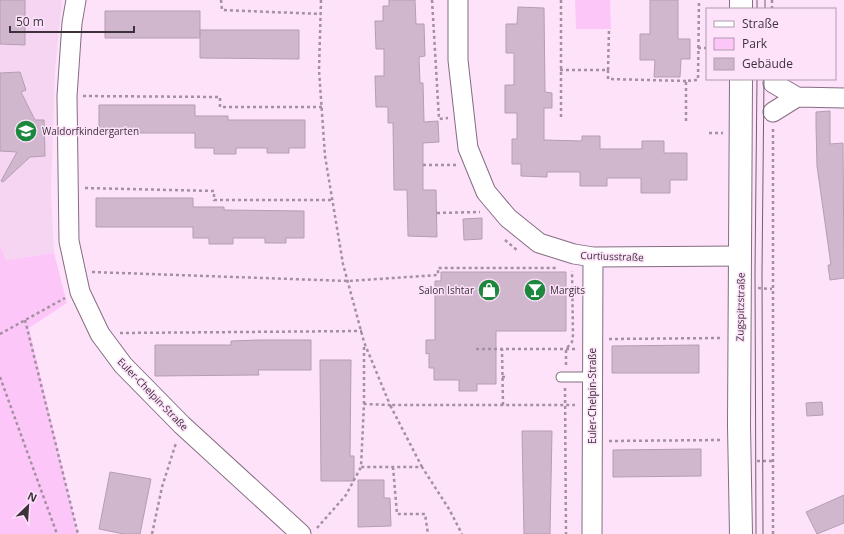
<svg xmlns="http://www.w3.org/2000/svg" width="844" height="534" font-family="'Open Sans',sans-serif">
<rect width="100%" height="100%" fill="#fde2fa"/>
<path fill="#f5d5f2" d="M0,0H62L55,69L51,192L54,253L6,260L0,245Z"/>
<path fill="#fcc7f8" d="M575,0H610L611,29H576Z
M0,245L6,260L54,253L67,303L29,328L78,534H0Z"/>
<path fill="#d0b7ce" stroke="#b59db3" d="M0,0H25V45L0,44Z
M389,0H415L416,24H424L425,56L419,57L420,83H423L424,122L438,121L439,142L423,143V190H436L437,237L408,236L407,190H394L393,123H388V107H376L375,76H384V49H376L375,21H383V6H389Z
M650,0H678V39H690V59H681L680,77H654L655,60H640V34H650Z
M518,7L544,8L545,92L552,93V108H544V140L582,141V136H600V149H642V141H664V153H687V180H670V193H641V178H607V186H580V172H547V177L521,176V164H512V139H517V113H505V85H514V53H506V24H517Z
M105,11H200V37V30H299V59L200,58V38H105Z
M20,72L26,90L21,92L35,120H44L45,156L30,157L3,182L1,181L17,152L0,151V73Z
M99,105H195V116H228V120H305V148H289V153H267V148H236V154H214V148H195V133H99Z
M830,111V144L843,143L844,278L830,280L828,265H831L817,166L816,125V112Z
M96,198H193V207H224V210L304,211V238H286V243H265V238H233V244H209V238H193V227H96Z
M482,218V239L464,240L463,219Z
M441,272H566V331H496V384H477V391H459V380H434V368H429V353L426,354V340H435V281H441Z
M258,340H311V370H258L259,375L155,376V345H231V341Z
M699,345V373H612V346Z
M320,360H351L350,456H354V481H321Z
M822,402L823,415L807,416L806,403Z
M522,431H552L550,534H524Z
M701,449V476L613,477V450Z
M110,472L151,479L140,534H124L99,529Z
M358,480H384V498H390L391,526L358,527Z
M844,495V523L817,534L806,512Z"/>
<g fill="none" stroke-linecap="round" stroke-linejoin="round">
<g stroke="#846d82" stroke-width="11">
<path id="service" d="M561,377H592"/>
</g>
<g stroke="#846d82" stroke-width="21">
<path id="minor" d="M76,0L72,23L67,96L69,241L80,292L100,334L123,365L182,425L301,534
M458,0V60L466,131L468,148L486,192L508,218L539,243L574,254L593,257L741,256
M773,83L797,97L844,98
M773,112L797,97
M592,534L593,257"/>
</g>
<g stroke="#846d82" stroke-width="24">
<path id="tertiary" d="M741,9V0
M741,534L739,426L741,79"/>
</g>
<path stroke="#a490a1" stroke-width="2.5" stroke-dasharray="3 3" stroke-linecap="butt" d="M221,0L222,10L321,14
M321,0L319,70L325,156L343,264L364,342L390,405L364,404L361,467H422L449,509L462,534
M432,0L439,119L448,118
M561,0V120
M772,9V0
M698,48H707
M560,70H608V79L686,81
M608,70L609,29
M83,96L220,97V107H322
M686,121V81L698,80L699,0
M709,133H723
M423,165H457
M85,188L214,191V200H332
M437,213L480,212
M505,240L518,251
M92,272L348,281L438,275V268H556
M758,288L772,289
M25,320L78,534
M120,333L362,331
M0,334L65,298
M609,339L722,338
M476,349H502
M566,365V349L572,342L573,335L572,271
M0,377L57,534
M502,377H508
M565,388L566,534
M364,404V344
M503,405L502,349H576
M609,441L720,440
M757,461H772
M393,467L397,514H425L428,534
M422,467L390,405H575
M317,528L346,495L361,467
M152,534L162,487L176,443
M773,534V129"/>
<use href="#service" stroke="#fff" stroke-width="9"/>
<use href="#minor" stroke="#fff" stroke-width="19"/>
<use href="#tertiary" stroke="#fff" stroke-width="22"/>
<path stroke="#71616f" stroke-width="1" d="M757,0V9
M765,0V9
M756,534L755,272L757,79
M763,534L762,272L764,79"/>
</g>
<defs>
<g id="school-disc" transform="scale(1.15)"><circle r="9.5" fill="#1d873e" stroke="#fde2fa"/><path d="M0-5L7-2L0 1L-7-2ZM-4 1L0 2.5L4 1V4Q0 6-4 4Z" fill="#fff"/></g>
<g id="shop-disc" transform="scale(1.15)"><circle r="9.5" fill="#1d873e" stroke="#fde2fa"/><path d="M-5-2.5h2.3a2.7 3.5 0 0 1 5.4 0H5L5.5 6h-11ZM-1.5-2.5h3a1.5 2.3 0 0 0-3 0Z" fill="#fff"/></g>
<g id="bar-disc" transform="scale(1.15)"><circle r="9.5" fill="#1d873e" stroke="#fde2fa"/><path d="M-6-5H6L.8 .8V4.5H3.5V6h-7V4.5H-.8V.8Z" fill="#fff"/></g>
</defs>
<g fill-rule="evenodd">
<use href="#school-disc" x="26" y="131"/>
<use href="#shop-disc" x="489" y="290"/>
<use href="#bar-disc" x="535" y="290"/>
</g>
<g text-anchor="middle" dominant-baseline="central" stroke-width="3" stroke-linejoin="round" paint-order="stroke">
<g font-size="10" fill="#3d323c" stroke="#fde2fa" text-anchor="start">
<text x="42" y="131">Waldorfkindergarten</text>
<text x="474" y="290" text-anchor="end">Salon Ishtar</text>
<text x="550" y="290">Margits</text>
</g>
<g font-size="10" fill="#3d323c" stroke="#fde2fa">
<text transform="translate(612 256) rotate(2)">Curtiusstraße</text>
<text transform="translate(740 307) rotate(-89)">Zugspitzstraße</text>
<text transform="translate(153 394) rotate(46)">Euler-Chelpin-Straße</text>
<text transform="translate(592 396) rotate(-90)">Euler-Chelpin-Straße</text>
</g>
</g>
<rect x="706" y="8" width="130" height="72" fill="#fde2fa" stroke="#b09cae"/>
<rect x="714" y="21" width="20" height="6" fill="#ffffff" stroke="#b09cae"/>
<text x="742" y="28" font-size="12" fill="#3d323c">Straße</text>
<rect x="714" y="38" width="20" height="12" fill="#fcc7f8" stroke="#b09cae"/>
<text x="742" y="48" font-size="12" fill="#3d323c">Park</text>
<rect x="714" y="58" width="20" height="12" fill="#d0b7ce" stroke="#b09cae"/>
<text x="742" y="68" font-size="12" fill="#3d323c">Gebäude</text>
<g transform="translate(28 506) rotate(25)" stroke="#fde2fa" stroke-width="3" paint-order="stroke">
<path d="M0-3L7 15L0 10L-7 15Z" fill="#3d323c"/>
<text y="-6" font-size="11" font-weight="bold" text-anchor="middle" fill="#3d323c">N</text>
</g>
<path d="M10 26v6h124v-6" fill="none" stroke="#3d323c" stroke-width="2"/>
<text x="16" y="26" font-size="12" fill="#3d323c" stroke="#fde2fa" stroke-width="3" paint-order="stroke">50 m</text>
</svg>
